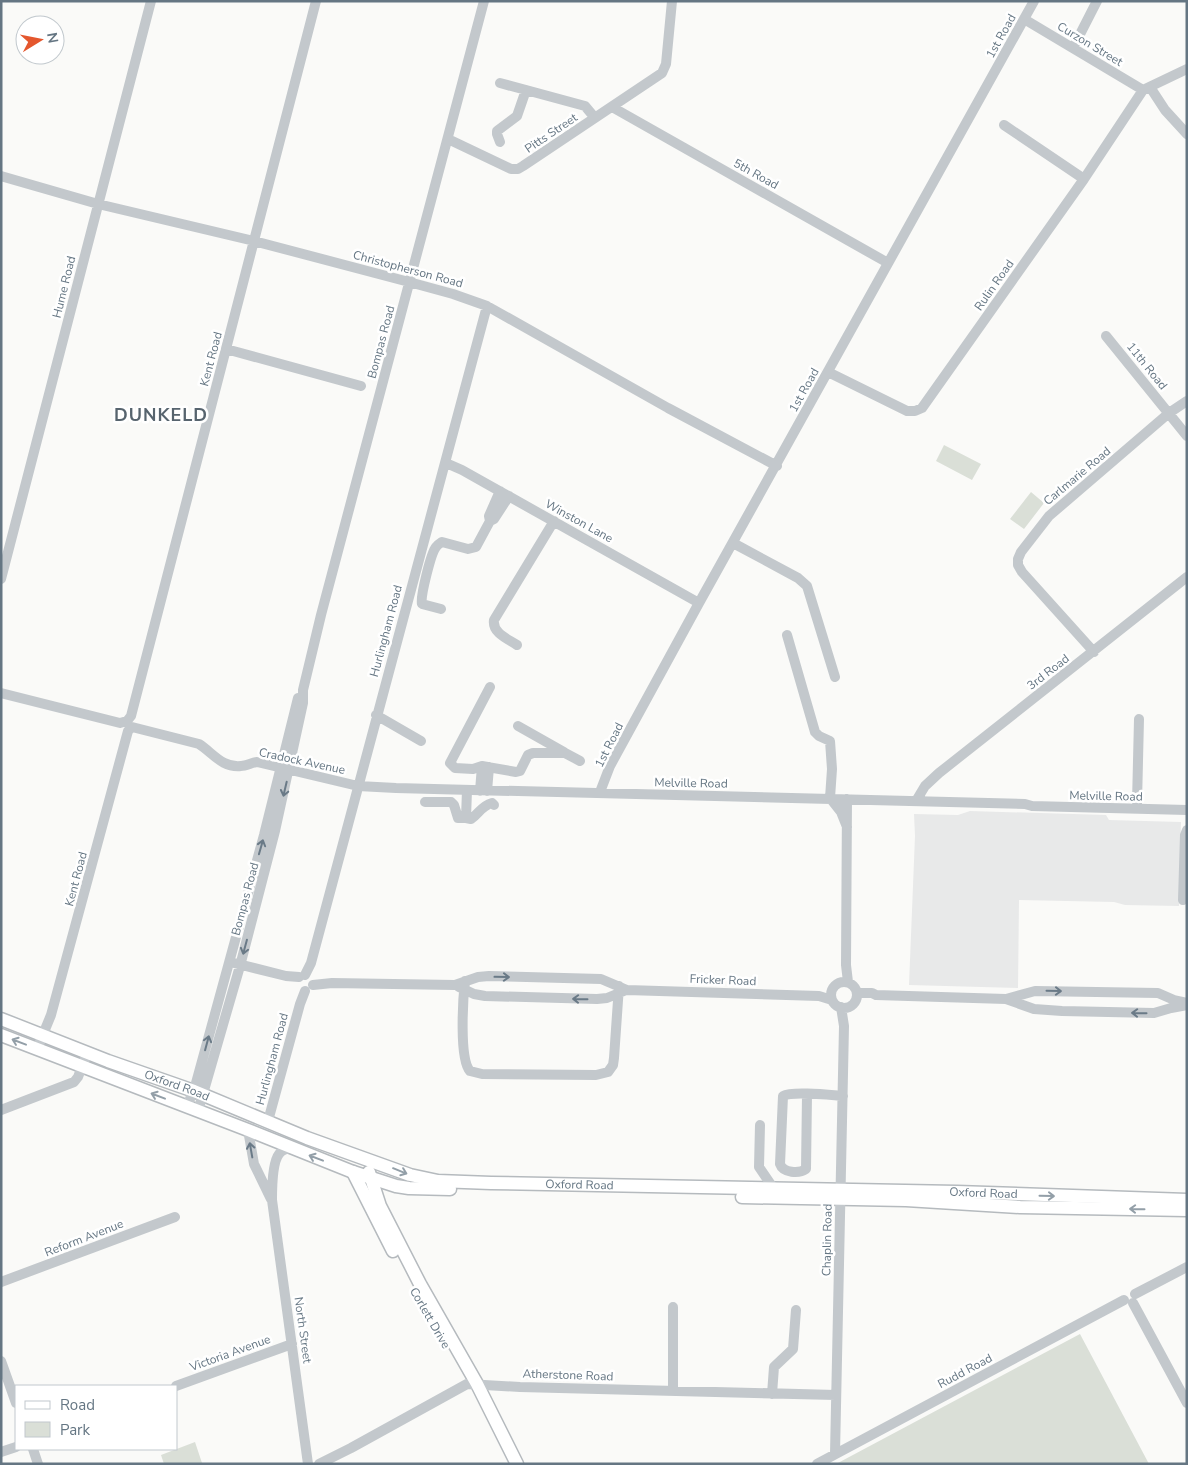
<svg xmlns="http://www.w3.org/2000/svg" width="1188" height="1465" font-family="'Nunito Sans',sans-serif">
<rect width="100%" height="100%" fill="#fafaf8"/>
<path fill="#e8e9e9" d="M970,811L1106,815L1109,820L1181,822L1179,906L1125,905L1114,902L1019,900L1018,988L909,985L915,836L914,814L958,815Z"/>
<path fill="#dadfd7" d="M944,445L981,464L972,480L936,461Z
M1031,492L1044,503L1024,529L1010,519Z
M1080,1334L1149,1464H836Z
M195,1442L202,1463L164,1464L161,1455Z"/>
<g fill="none" stroke-linecap="round" stroke-linejoin="round">
<g stroke="#b5babe" stroke-width="15">
<g id="major">
<path id="s1" d="M1,1019L108,1061L194,1091L307,1138L410,1175L438,1181L491,1183L957,1192L1187,1200"/>
<path d="M1,1035L248,1130L353,1172L396,1186L409,1188L450,1189"/>
<path d="M353,1172L393,1251"/>
<path d="M369,1172L380,1206L420,1284L477,1384L517,1464"/>
<path d="M742,1197L906,1200L1020,1207L1187,1210"/>
</g>
</g>
<path stroke="#c3c8cc" stroke-width="10" d="M1024,19L1143,90
M1073,48L1097,1
M500,83L585,106L595,118
M1150,87L1165,110L1187,134
M612,107L888,263
M1004,125L1084,179
M448,139L511,169H518L523,166L662,73L666,64L672,1
M500,142L497,134V131L517,116L526,90
M1,176L98,204L254,241L409,282L453,294L487,306L668,408L777,466
M1106,336L1187,436
M226,349L361,386
M828,372L907,411H915L922,408L1084,179L1143,90L1187,69
M446,463L462,470L699,603
M490,521L494,519L509,496
M733,543L798,578L807,586L835,677
M1,579L151,1
M441,609L422,604C420,597 431,553 436,547C438,544 439,544 442,542L468,549L476,547L490,521L489,516L500,491
M787,635L815,732L819,736L830,741L832,769L830,798L841,812L847,827
M517,645C508,639 492,633 494,620L554,521
M1094,652L1022,572L1018,565V559L1021,552L1049,516L1169,413L1187,401
M490,687L450,763L455,768L473,769L482,766L516,772L520,771L528,755L533,753H565L580,761
M1,693L120,723L127,721L131,716L316,1
M376,715L421,741
M518,726L564,752
M480,791L482,766
M487,791L489,767
M600,792L610,766L699,603L1034,1
M847,799L846,965L848,982
M916,801L925,786L939,773L1187,577
M425,802H451L454,805L458,818H466L467,790
M1137,803L1139,719
M466,818L471,819C479,814 481,806 492,803L494,805
M1183,900L1185,835L1187,830
M234,963L286,976L299,977
M305,975L311,963L487,306
M465,981C463,998 459,1059 470,1071L482,1074L596,1075L608,1072L613,1065L614,1058L619,986
M831 995a13 13 0 1 1 26 0a13 13 0 1 1-26 0Z
M313,985L332,983L455,985L478,977L489,976L601,979L627,990L819,996L832,1000
M459,987L474,994L485,996L597,999L607,998L624,991
M857,993H872L876,995L1006,999L1035,991L1158,993L1174,1000L1187,1003
M1006,999L1034,1009L1062,1011L1154,1013L1171,1008L1187,1005
M37,1049L51,1015L128,731L132,727L199,744C213,753 222,768 241,766C246,766 251,763 257,762L358,786L396,788L1025,804L1032,806L1187,810
M807,1095L806,1169C799,1174 783,1173 780,1164L783,1096C792,1091 830,1095 843,1096
M187,1107L196,1083L264,835L298,698
M1,1110L74,1082L78,1077L85,1059
M198,1111L240,966L275,831L303,703V690L321,615L484,1
M268,1121L300,1004L305,991
M760,1125L759,1167L774,1189
M248,1130L254,1164L271,1199
M290,1148C286,1149 281,1151 279,1154C272,1163 272,1189 272,1200L308,1464
M1,1282L175,1217
M1135,1294L1187,1267
M1133,1303L1187,1403
M1,1361L16,1403
M176,1386L292,1344
M673,1391V1307
M772,1394L774,1367L793,1349L796,1310
M33,1449L38,1464
M1,1452L16,1447
M835,1454L844,1026L841,1007
M319,1464L351,1448L467,1384L520,1387L836,1395
M817,1464L1124,1300"/>
<use href="#major" stroke="#fff" stroke-width="12"/>
</g>
<defs><path id="oneway-shaft" d="M-6 0H5M1.5-3L5.5 0L1.5 3" fill="none" stroke-width="1.6" stroke-linecap="round" stroke-linejoin="round" transform="scale(1.25)"/></defs>
<g stroke="#6a7a87">
<use href="#oneway-shaft" transform="translate(285 789) rotate(103)"/>
<use href="#oneway-shaft" transform="translate(261 847) rotate(-74)"/>
<use href="#oneway-shaft" transform="translate(245 947) rotate(105)"/>
<use href="#oneway-shaft" transform="translate(502 977) rotate(1)"/>
<use href="#oneway-shaft" transform="translate(1054 991) rotate(1)"/>
<use href="#oneway-shaft" transform="translate(580 999) rotate(-179)"/>
<use href="#oneway-shaft" transform="translate(1139 1013) rotate(-179)"/>
<use href="#oneway-shaft" transform="translate(207 1043) rotate(-75)"/>
<use href="#oneway-shaft" transform="translate(251 1150) rotate(-100)"/>
</g>
<g stroke="#939fa8">
<use href="#oneway-shaft" transform="translate(19 1042) rotate(-159)"/>
<use href="#oneway-shaft" transform="translate(158 1096) rotate(-159)"/>
<use href="#oneway-shaft" transform="translate(316 1158) rotate(-159)"/>
<use href="#oneway-shaft" transform="translate(400 1171) rotate(22)"/>
<use href="#oneway-shaft" transform="translate(1047 1196) rotate(1)"/>
<use href="#oneway-shaft" transform="translate(1137 1209) rotate(-179)"/>
</g>
<g text-anchor="middle" dominant-baseline="central" stroke-width="5" stroke-linejoin="round" paint-order="stroke">
<g font-size="12" fill="#657683" stroke="#fff">
<text transform="translate(1001 36) rotate(-61)">1st Road</text>
<text transform="translate(1090 44) rotate(31)">Curzon Street</text>
<text transform="translate(551 133) rotate(-34)">Pitts Street</text>
<text transform="translate(756 174) rotate(29)">5th Road</text>
<text transform="translate(408 269) rotate(15)">Christopherson Road</text>
<text transform="translate(994 285) rotate(-55)">Rulin Road</text>
<text transform="translate(64 287) rotate(-76)">Hume Road</text>
<text transform="translate(381 342) rotate(-75)">Bompas Road</text>
<text transform="translate(211 359) rotate(-75)">Kent Road</text>
<text transform="translate(1147 366) rotate(51)">11th Road</text>
<text transform="translate(804 390) rotate(-61)">1st Road</text>
<text transform="translate(1077 476) rotate(-40)">Carlmarie Road</text>
<text transform="translate(579 521) rotate(29)">Winston Lane</text>
<text transform="translate(386 631) rotate(-75)">Hurlingham Road</text>
<text transform="translate(1048 672) rotate(-38)">3rd Road</text>
<text transform="translate(609 745) rotate(-63)">1st Road</text>
<text transform="translate(302 761) rotate(12)">Cradock Avenue</text>
<text transform="translate(691 783) rotate(1)">Melville Road</text>
<text transform="translate(1106 796) rotate(1)">Melville Road</text>
<text transform="translate(76 879) rotate(-75)">Kent Road</text>
<text transform="translate(245 899) rotate(-75)">Bompas Road</text>
<text transform="translate(723 980) rotate(2)">Fricker Road</text>
<text transform="translate(272 1059) rotate(-75)">Hurlingham Road</text>
<text stroke="none"><textPath href="#s1" startOffset="188">Oxford Road</textPath></text>
<text stroke="none"><textPath href="#s1" startOffset="608">Oxford Road</textPath></text>
<text stroke="none"><textPath href="#s1" startOffset="1012">Oxford Road</textPath></text>
<text transform="translate(84 1238) rotate(-21)">Reform Avenue</text>
<text transform="translate(827 1240) rotate(-89)">Chaplin Road</text>
<text transform="translate(430 1318) rotate(60)">Corlett Drive</text>
<text transform="translate(303 1330) rotate(82)">North Street</text>
<text transform="translate(230 1353) rotate(-20)">Victoria Avenue</text>
<text transform="translate(965 1371) rotate(-28)">Rudd Road</text>
<text transform="translate(568 1375) rotate(2)">Atherstone Road</text>
</g>
<g font-size="18" font-weight="bold" letter-spacing="1" fill="#57646e" stroke="#fff">
<text x="161" y="415">DUNKELD</text>
</g>
</g>
<rect width="1188" height="1465" fill="none" stroke="#657683" stroke-width="5"/>
<rect x="15" y="1385" width="162" height="65" fill="#ffffff" stroke="#c1c8cd"/>
<rect x="25" y="1401" width="25" height="8" fill="#ffffff" stroke="#c1c8cd"/>
<text x="60" y="1410" font-size="15" fill="#657683">Road</text>
<rect x="25" y="1422" width="25" height="15" fill="#dadfd7" stroke="#c1c8cd"/>
<text x="60" y="1435" font-size="15" fill="#657683">Park</text>
<g transform="translate(40 40) rotate(80)"><circle r="24" fill="#ffffff" stroke="#c1c8cd"/>
<path d="M0-4L9 19L0 12L-9 19Z" fill="#e4572e"/>
<text y="-8" font-size="14" font-weight="bold" text-anchor="middle" fill="#657683">N</text>
</g>
</svg>
